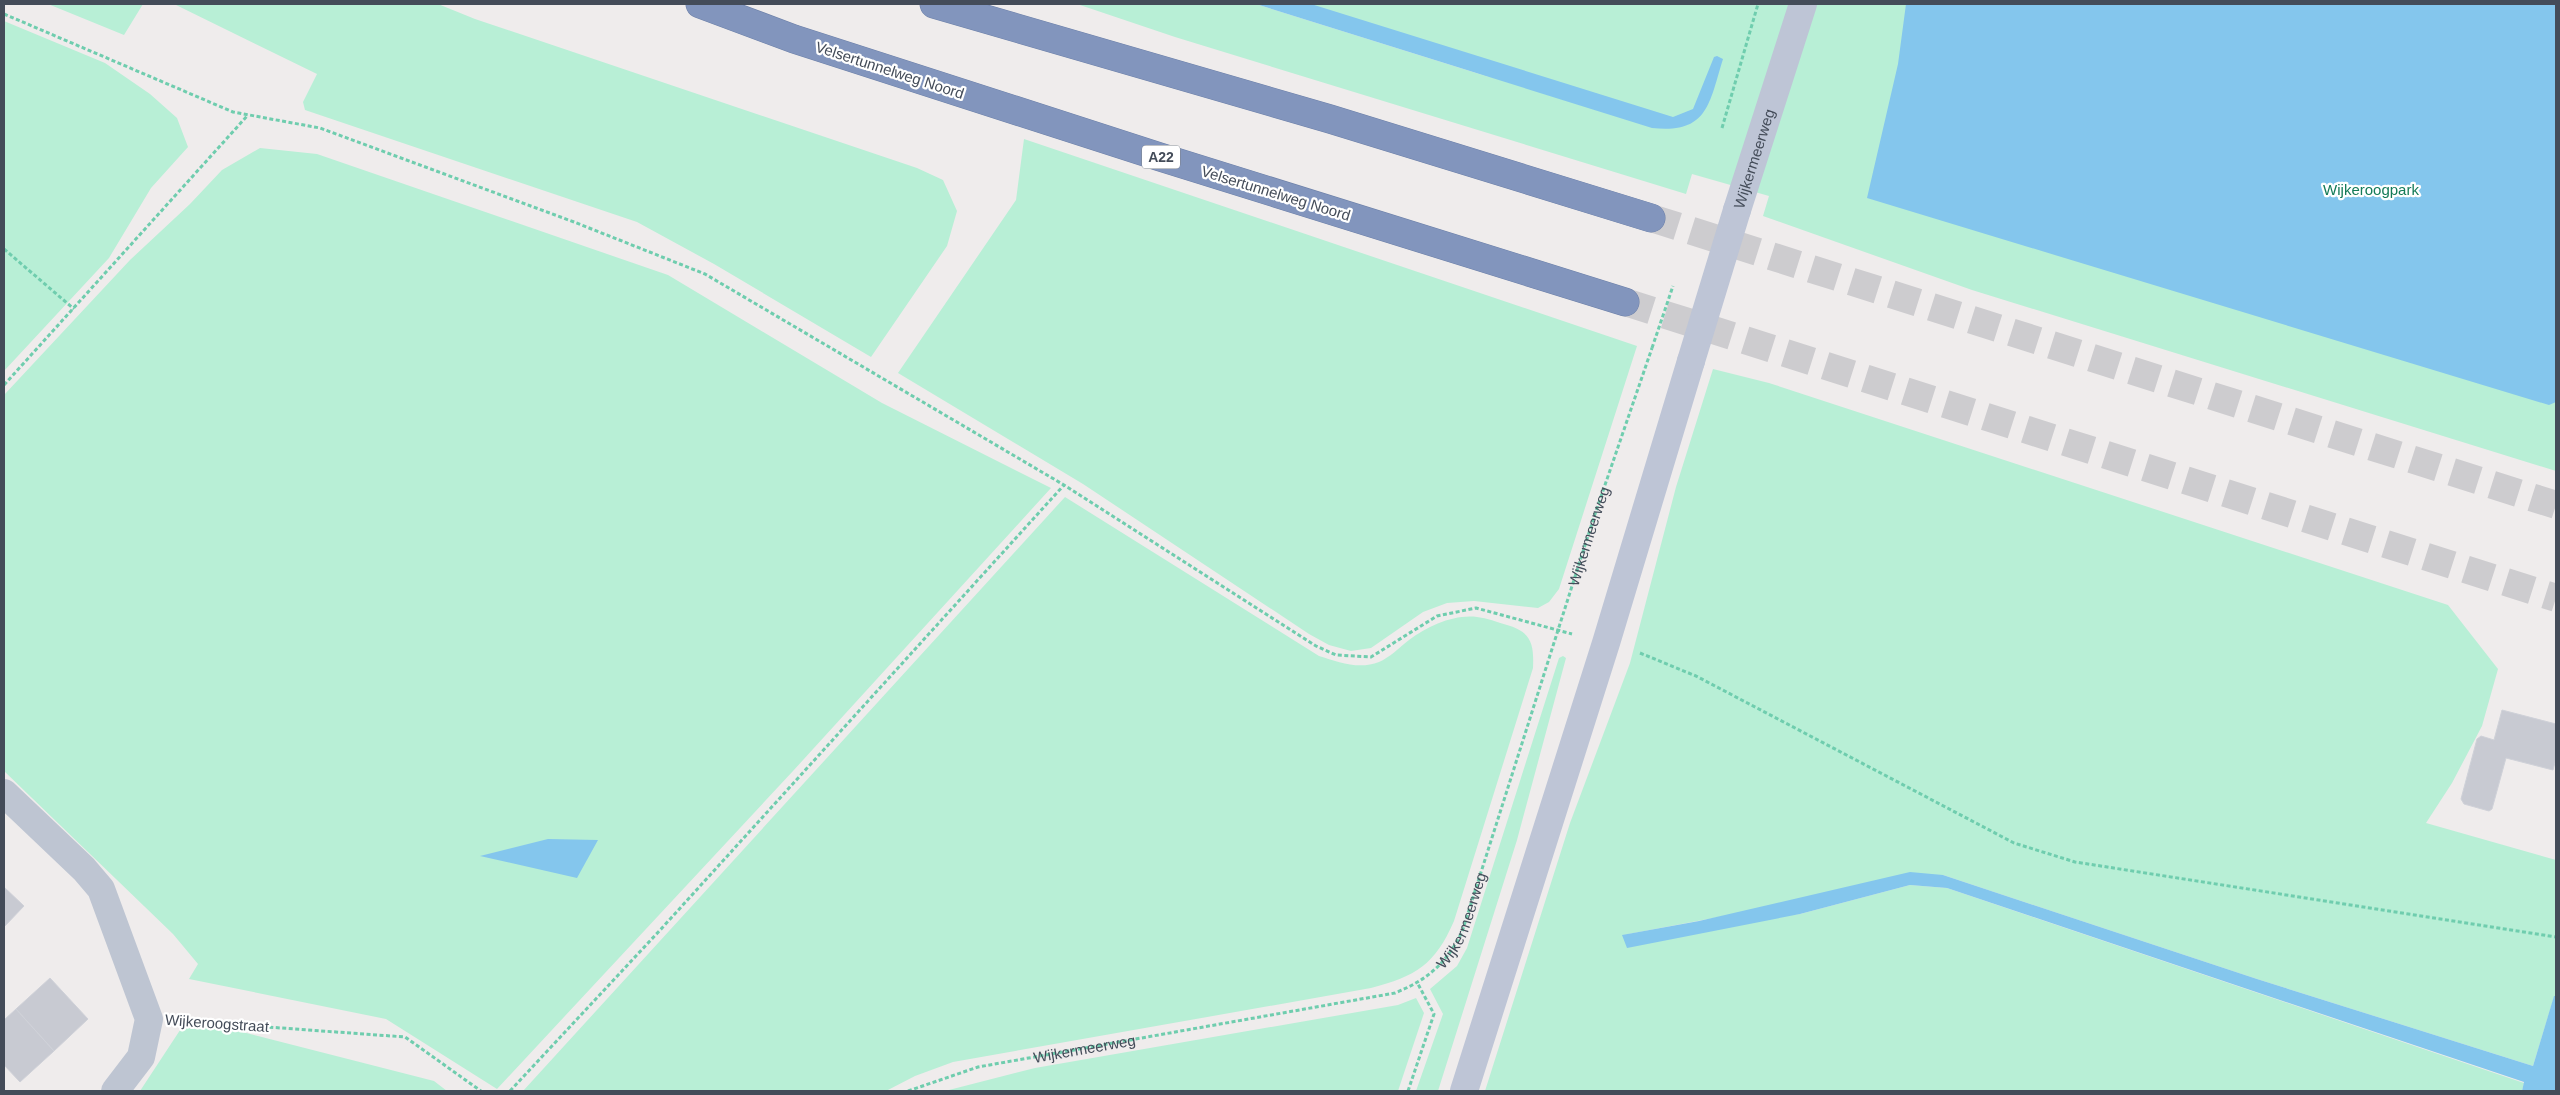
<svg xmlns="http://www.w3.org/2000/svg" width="2560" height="1095" font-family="Helvetica,sans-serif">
<rect width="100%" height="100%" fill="#efecec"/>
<path fill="#b8efd6" d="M48,4H143L124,35Z
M174,4H438L475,19L917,168L943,180L957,211L947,246L871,357L714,264L637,222L305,110L303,102L317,74Z
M1077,4H1256L1489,77L1281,4H2556V471L1972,290L1763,216L1769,196L1692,174L1686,194L1175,37Z
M4,21L105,63L150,94L177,118L188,147L151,188L109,258L4,371Z
M1024,139L1637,346L1559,589L1549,602L1538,608L1474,601L1447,603L1423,612L1371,648L1351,651L1329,645L1309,634L1083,484L898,373L1016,200Z
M260,148L317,154L668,275L882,403L1051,488L793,771L497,1089L386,1019L189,979L198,964L173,934L4,771V395L130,260L190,204L222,170Z
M1713,369L1769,383L2448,605L2498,669L2482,726L2452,783L2426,823L2556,860V996L2554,997L2533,1066L2257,979L1943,875L1623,935L1800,914L1910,885L1947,888L2524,1083L2522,1091H1485L1570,823L1630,663L1676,487Z
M1065,497L1319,656C1338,662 1359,670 1379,662C1389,658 1400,647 1409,640C1428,626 1454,614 1477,617C1487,618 1497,622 1507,625C1532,632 1534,645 1533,668L1454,921C1435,965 1416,976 1371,988L953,1062L915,1076L886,1091H523Z
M1563,656L1566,658L1517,840L1438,1091H1416L1443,1014L1430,989L1457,966L1467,948L1559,658Z
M1416,998L1424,1013L1398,1091H945L1035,1068L1398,1005Z
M188,1018L434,1081L447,1091H140Z"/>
<path fill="#84c6ed" d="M1256,4H1311L1673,117L1693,109L1714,57L1717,56L1723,59C1709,104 1708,134 1652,128Z
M1906,4H2556V402L2549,405L1867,198L1898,64Z
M548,839L598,840L577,878L480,856Z
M1910,872L1943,875L2257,979L2533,1066L2554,996H2556V1091H2522L2524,1082L1947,888L1910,885L1800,914L1627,948L1622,935L1699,921Z"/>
<path fill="#c8cad2" stroke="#cfd1d8" d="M2502,710L2556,724V759L2553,770L2506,758L2492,809L2489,811L2464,804L2461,799L2477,739L2481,736L2494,740Z
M4,887L24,906L4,927Z
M50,978L88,1019L54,1051L16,1009Z
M16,1009L54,1051L20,1082L4,1065V1020Z"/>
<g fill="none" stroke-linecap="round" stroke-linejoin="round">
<path stroke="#cdcccf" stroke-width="28" stroke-dasharray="28 14" stroke-linecap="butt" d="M1651,218L2556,505
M1625,302L2556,598"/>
<g stroke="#6d80a8" stroke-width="29">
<path id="highway" d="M700,4L794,39L1160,157L1625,302
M934,4L1330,119L1651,218"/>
</g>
<g stroke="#6fcdae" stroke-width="3" stroke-dasharray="4 2.5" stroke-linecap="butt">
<path d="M4,14L233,112L320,128L574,222L705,274L1064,485L1316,646L1336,655L1371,657L1437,616L1476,608L1572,634"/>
<path d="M1722,128L1758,4"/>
<path d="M4,249L74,309"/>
<path d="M4,385L248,115"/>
<path d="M1640,653L1696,676L2014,843L2075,862L2556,937"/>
<path d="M185,1021L405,1037L481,1091"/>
<path d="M510,1091L662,928L1064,485"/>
<path id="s1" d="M908,1091L978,1067L1395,993C1427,980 1446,964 1462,932L1594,517L1652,348"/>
<path d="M1408,1091L1434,1014L1418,984"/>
</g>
<path stroke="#bec5d2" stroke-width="28" d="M4,793L84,869L101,889L149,1019L141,1057L115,1091"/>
<g stroke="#bec5d6" stroke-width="28">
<path id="s2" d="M1737,210L1803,4"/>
<path d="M1464,1091L1606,643L1691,361"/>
</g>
<use href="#highway" stroke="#8295bd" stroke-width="28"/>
<path stroke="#6fcdae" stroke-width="3" stroke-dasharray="4 2.5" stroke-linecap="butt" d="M1652,348L1673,286"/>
<path stroke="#bec5d6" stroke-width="28" d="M1691,361L1737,210"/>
</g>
<g text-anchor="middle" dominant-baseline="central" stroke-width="4.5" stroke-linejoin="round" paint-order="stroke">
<rect fill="#fff" stroke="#7c828b" stroke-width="1" x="1142" y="145.5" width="38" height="23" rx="4"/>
<g font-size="14" font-weight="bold" fill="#444c59">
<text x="1161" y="157">A22</text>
</g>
<g font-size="15" fill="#444c59" stroke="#fff">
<text transform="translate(890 70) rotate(18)">Velsertunnelweg Noord</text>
<text stroke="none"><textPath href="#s2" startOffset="54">Wijkermeerweg</textPath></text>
<text transform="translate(1276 193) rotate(17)">Velsertunnelweg Noord</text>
<text stroke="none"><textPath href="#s1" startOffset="1006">Wijkermeerweg</textPath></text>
<text stroke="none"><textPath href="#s1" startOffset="601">Wijkermeerweg</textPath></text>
<text transform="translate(217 1023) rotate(4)">Wijkeroogstraat</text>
<text stroke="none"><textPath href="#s1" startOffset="182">Wijkermeerweg</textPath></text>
</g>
<g font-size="15" fill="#147b58" stroke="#fff">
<text x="2371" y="189">Wijkeroogpark</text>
</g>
</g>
<rect width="2560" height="1095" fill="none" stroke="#444c59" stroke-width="10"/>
</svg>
